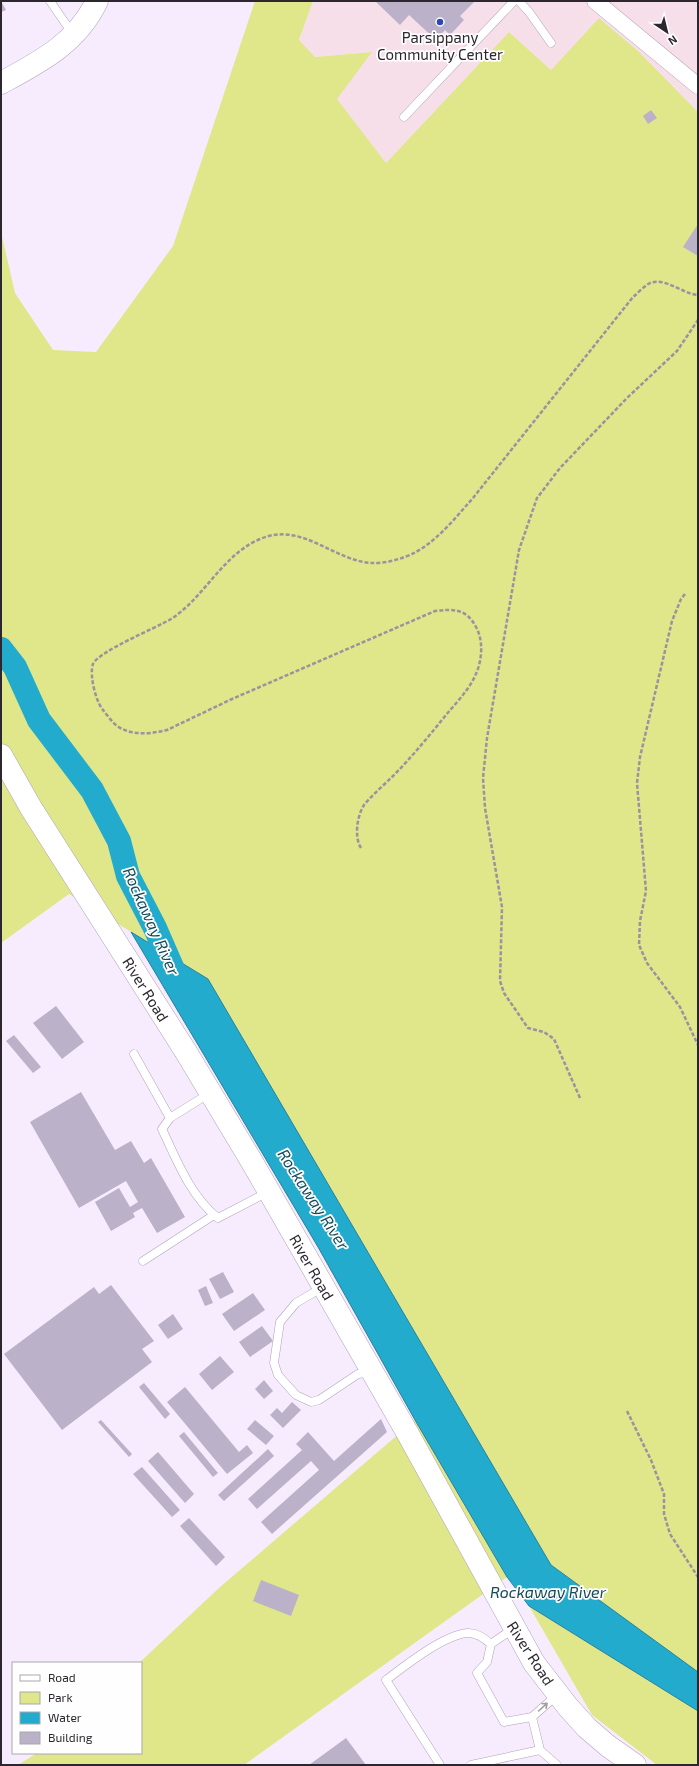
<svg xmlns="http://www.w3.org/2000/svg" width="699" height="1766" font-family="'Exo 2',sans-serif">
<rect width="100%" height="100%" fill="#f7ecfe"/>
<path fill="#f7dfea" d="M313,1H698V112L638,51L599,18L551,70L509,32L386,163L336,99L372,52L315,57L299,41Z"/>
<path fill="#e0e68a" d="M255,1H313L299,40L315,57L372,52L337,99L386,163L509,32L551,70L599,18L638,51L698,112V1672L551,1565L208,979L69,894L1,943V232L15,293L53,350L96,352L173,246Z
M415,1420L507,1577L244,1765H18L37,1753H141V1663H139L220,1587Z
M529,1606L698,1711V1765H657L592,1715Z"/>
<path fill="#22abcc" stroke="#25839d" d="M131,932L208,979L551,1565L698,1672V1711L529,1606L507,1577L415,1420L318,1247Z"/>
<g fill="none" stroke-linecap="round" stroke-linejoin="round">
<path stroke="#22abcc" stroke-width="24" d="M1,649L15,667L39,720L92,790L119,841L128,876L155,928L179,983"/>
</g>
<path fill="#bbb1c9" d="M1,1L6,10L1,12Z
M375,1H475L460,16L464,20L450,35L445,30L436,40L409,15L400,25Z
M651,110L657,118L648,124L643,116Z
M698,224V256L683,247Z
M56,1006L84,1042L62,1059L33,1023Z
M14,1035L41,1067L33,1073L6,1041Z
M81,1092L115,1150L131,1141L144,1163L151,1158L185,1217L157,1233L142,1208L133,1213L135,1217L111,1231L95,1202L119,1188L130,1207L138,1202L126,1181L79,1208L30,1122Z
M223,1272L234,1292L220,1299L209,1279Z
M111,1285L154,1341L142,1349L152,1362L62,1430L4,1354L94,1287L99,1294Z
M206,1286L213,1303L205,1306L198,1290Z
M253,1293L265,1310L234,1331L222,1314Z
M173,1314L183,1329L168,1339L158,1325Z
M262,1326L273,1341L250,1357L239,1342Z
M220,1356L234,1372L212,1390L199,1374Z
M264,1380L273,1391L264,1399L255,1389Z
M144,1383L170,1414L165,1419L139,1387Z
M185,1387L239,1452L247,1445L253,1453L227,1474L167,1402Z
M292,1402L301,1410L283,1428L270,1415L277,1408L282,1413Z
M381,1419L387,1432L272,1534L261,1522L319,1470L311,1461L257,1509L248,1499L302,1450L296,1444L308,1432L334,1461Z
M101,1420L132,1454L129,1457L98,1422Z
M255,1420L274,1436L266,1445L247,1429Z
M184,1432L218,1473L213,1477L179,1436Z
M268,1449L274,1456L224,1501L218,1495Z
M158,1452L194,1494L185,1503L148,1461Z
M142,1467L180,1510L172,1517L133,1474Z
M189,1518L225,1557L216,1566L180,1526Z
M261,1580L299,1595L291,1616L253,1601Z
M346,1738L366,1765H309Z"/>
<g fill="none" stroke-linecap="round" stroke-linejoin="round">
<g stroke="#b0a2b8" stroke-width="9">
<path id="lane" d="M50,1L72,33
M519,1L529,12L551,43
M404,117L514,1
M134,1054L170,1118
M210,1093L170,1118L162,1129C176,1159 191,1197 218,1218L268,1192
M143,1261L214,1215
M323,1287L296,1303L280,1322L274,1363L278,1375L296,1395L311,1402L319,1400L358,1374L371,1372
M514,1628L491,1644L487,1662L477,1673L504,1722L532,1717
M540,1750L532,1717L557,1695
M440,1765L386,1680C406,1665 442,1636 467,1633C476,1632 484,1638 491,1644
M471,1765L540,1750L557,1765"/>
</g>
<g stroke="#b0a2b8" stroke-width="17">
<path id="street" d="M595,1L698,86"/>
</g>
<g stroke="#b0a2b8" stroke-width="23">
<path id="secondary" d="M1,83C40,62 77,43 97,1
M1,755L31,808L186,1052L252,1162L408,1434L534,1663L568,1707L587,1728L608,1746L635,1765"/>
</g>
<path stroke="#9a929f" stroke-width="2.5" stroke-dasharray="4 2" stroke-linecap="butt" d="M685,594L681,599L672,621L640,757L637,783L646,891L640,921L639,945L647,963L680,1007L698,1045
M361,848C354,837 357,816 364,805C372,795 383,786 392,777C411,758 429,736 446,715C456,703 468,691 475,676C482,662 484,641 476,627C466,608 453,609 435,611L232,699L167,730C150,734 132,736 117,726C112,722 107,715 103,710C96,702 89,675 93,664C99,651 156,628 171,619C205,597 222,555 260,539C302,521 333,561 372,563C385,564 405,558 416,552C439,539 456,517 473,498L633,297C638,293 644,286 650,283C665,277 683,294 698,295
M580,1098L554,1039L544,1032L528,1028L504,993L500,981L502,907L485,808L483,778L487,738L519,550L537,498L560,468L627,398L677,351L698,320
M627,1411L651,1460L664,1494V1514L670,1534L698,1577"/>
<use href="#lane" stroke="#fff" stroke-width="8"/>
<use href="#street" stroke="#fff" stroke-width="16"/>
<use href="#secondary" stroke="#fff" stroke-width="22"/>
</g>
<defs><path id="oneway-shaft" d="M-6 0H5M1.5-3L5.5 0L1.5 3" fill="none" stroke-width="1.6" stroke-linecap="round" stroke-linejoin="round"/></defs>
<use stroke="#a09ea1" href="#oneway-shaft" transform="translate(543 1707) rotate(-42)"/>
<circle fill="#3046b8" stroke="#fefefe" stroke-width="1.5" cx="440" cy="22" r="4"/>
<g text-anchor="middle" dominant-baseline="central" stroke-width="3.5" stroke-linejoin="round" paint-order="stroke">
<g font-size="15" fill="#2c272f" stroke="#fefefe">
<text x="440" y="37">Parsippany<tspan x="440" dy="17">Community Center</tspan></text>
</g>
<g font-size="15" fill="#2c272f" stroke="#fefefe">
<text transform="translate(146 989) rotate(58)">River Road</text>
<text transform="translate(312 1267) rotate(60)">River Road</text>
<text transform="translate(531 1653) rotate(57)">River Road</text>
</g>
<g font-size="16" font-style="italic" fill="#154a58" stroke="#fefefe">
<text transform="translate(152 921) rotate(66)">Rockaway River</text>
<text transform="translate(314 1199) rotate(57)">Rockaway River</text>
<text x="548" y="1591">Rockaway River</text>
</g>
</g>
<rect width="699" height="1766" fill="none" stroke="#2c272f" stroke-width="4"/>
<rect x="12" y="1662" width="130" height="92" fill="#fefefe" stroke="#aaa8ab"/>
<rect x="20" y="1675" width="20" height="6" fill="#ffffff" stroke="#aaa8ab"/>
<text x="48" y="1682" font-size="12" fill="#2c272f">Road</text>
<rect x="20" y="1692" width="20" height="12" fill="#e0e68a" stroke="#aaa8ab"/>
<text x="48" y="1702" font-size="12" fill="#2c272f">Park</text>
<rect x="20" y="1712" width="20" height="12" fill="#22abcc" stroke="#aaa8ab"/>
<text x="48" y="1722" font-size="12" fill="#2c272f">Water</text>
<rect x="20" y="1732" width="20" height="12" fill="#bbb1c9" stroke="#aaa8ab"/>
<text x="48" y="1742" font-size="12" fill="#2c272f">Building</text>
<g transform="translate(667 32) rotate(145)" stroke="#fefefe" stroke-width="3" paint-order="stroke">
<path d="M0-3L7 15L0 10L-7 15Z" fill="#2c272f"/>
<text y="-6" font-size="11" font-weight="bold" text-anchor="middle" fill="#2c272f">N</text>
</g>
</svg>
